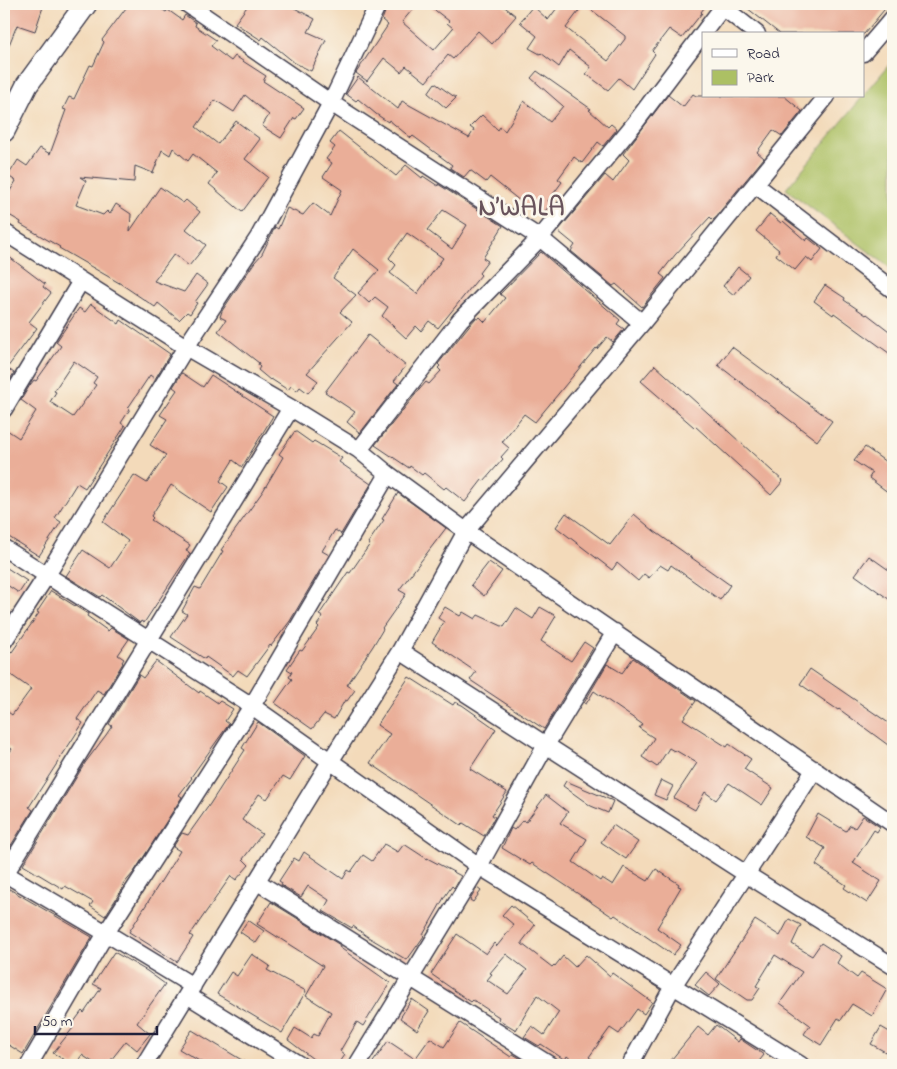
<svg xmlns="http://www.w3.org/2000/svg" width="897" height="1069" font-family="'Indie Flower',sans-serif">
<rect width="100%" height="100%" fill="#fbf7ec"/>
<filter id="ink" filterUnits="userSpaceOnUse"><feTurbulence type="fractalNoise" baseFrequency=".02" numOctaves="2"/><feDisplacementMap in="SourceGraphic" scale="10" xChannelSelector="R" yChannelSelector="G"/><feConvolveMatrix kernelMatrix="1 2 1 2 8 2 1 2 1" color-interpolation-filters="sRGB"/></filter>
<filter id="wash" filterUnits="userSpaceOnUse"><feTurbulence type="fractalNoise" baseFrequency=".0096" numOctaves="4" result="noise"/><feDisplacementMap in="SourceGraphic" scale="20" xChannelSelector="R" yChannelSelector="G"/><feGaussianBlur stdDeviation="1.12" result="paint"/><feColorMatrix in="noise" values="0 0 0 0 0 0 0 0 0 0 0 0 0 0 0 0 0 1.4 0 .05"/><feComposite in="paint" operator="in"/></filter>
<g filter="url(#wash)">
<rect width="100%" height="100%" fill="#f3daba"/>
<path fill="#acc064" stroke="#677150" d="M893,60V270L786,189Z"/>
<g id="blocks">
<path fill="#eaae98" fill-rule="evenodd" d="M4,4H44L35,31L17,25L5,55H4Z
M129,4H154L166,12L168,10L182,20L185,15L196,23L195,26L216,40L211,46L231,61L235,56L266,76L263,81L304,108L296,119L294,118L281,138L262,126L269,115L245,95L234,112L215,100L196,127L218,144L236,121L260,139L245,159L268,177L242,212L209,184L217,173L193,154L188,161L173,148L170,155L162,150L153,173L135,166L134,182L80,177L86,181L76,205L103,215L107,211L110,214L116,204L131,214L130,231L160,187L183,203L186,200L200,212L186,229L206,245L189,266L174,254L154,281L184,292L196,275L208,284L195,302L197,303L190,314L187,312L179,320L158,303L155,307L121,284L59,248L60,247L20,224L21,222L4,212V201L16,181L8,176L18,160L27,166L40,148L50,154L66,110L63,109L69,97L74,99L90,65L93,66L104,42L102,40Z
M249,4H287L315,19L308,32L326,40L311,71L295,63L263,37L261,40L235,23Z
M388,4H417L402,22L434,50L453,28L447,23L449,21L427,4H501L516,16L492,44L478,31L453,59L448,55L426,82L406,66L401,72L384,58L367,81L356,73L388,25L382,20Z
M560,4H584L566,28L608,61L625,39V36L584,4H707L701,12L702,13L682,38L669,29L652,51L655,54L632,89L619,78L608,90L586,74L591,67L569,50L559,67L541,53L540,54L529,48L537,36L520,22L533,6L548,20Z
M742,4H889L864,34H780Z
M537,71L591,109L589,110L608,127L611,124L617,129L603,146L598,142L582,163L574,157L558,179L562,182L548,201L551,204L540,217L490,177L486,182L470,170L464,177L450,168L452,165L413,136L411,138L389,120L388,122L376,114L358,99L356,101L346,94L358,77L398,109L402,101L469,138L474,130L470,127L482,115L498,130L500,127L505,131L524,101L550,122L563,106L531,78Z
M435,83L456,98L446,108L428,93Z
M693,94L696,96H784L802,111L782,136L773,130L757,152L764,158L713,220L710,217L675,255L660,274L665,278L642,307L616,284L613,286L571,251L575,245L558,231L605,175L613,182L629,160L623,154L668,95L683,107Z
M339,131L396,176L406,165L422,178L423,176L438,186V184L503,226L483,258L488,261L479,273L481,275L438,328L429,321L421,331L416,326L406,338L382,316L388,307L375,297L369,303L358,293L379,270L353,249L333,278L356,295L340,312L352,322L307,373L318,381L308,393L300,387L297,391L291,386L288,390L271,379L270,380L258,370L260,367L258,365L259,363L218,331L226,320L220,317L222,311L254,263L262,254L275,227L278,229L287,208L303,215L313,203L330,216L342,190L323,177L332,163L326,159L335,147L330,143ZM443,210L467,225L452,249L427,230ZM407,233L443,258L417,294L390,273L396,265L389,258Z
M770,214L781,223L783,221L806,241L808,238L822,249L812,262L806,257L795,270L776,255L779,250L756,231Z
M541,252L620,320L617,324L624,329L613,342L607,337L597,349L596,348L535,422L524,414L502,442L509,448L501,457L503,459L484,481L482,480L465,502L446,487L444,489L424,473L422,475L410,466L409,468L375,445L419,390L426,382L429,384L441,371L438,368L440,366L438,364L468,327L476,318L478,319L480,317L485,322L505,298L500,294Z
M4,253L45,284L43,287L51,293L29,322L37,328L7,368L14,373L4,389Z
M738,267L749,276L734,295L723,286Z
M825,285L845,298L844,300L866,315L867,314L893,334V356L834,313L833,315L814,301Z
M91,304L119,324L121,320L170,354L155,379L150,375L128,408L130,409L121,423L125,426L85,488L77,483L55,518L61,522L39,556L4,534V428L19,438L36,411L21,400L30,385L34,380L36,381L61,346L56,342L79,308L85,312ZM74,361L97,377L93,383L96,385L73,417L50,402L56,392L54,391Z
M368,335L406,366L394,381L398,384L360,433L347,422L355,412L325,392Z
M732,347L832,421L817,441L718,365Z
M655,365L783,481L771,495L695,426L694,427L641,381Z
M182,373L203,387L211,375L273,416L242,467L233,460L220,481L228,487L211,512L171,485L151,516L153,518L151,520L190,545L186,551L190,553L144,623L141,621L140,623L102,595L100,597L66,576L83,550L110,568L128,541L103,522L134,475L147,483L166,455L150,445L167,419L160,415L177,390L173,387Z
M295,431L312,443L314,441L342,458L339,462L371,484L341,534L335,530L322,551L329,555L290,621L271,646L270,645L247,676L238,670L233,676L206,657L205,659L171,637L187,614L182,611L195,587L200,589L223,551L221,550L263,491L283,457L279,454Z
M865,447L893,467V496L869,478L872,473L854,461Z
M398,493L446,528L399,590L406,594L382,628L383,629L373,646L347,685L355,690L347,701L345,700L334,719L324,714L312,729L275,703L292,679L289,677L292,672L287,669L300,650L302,651L319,627L317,625L323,617L319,615L348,572L350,573L370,544L368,543L384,520L382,519Z
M566,513L610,545L634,514L654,531L730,585L720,600L671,565L668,570L660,565L649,578L644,574L638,581L617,563L612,570L556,527Z
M869,556L893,573V602L855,575Z
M489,562L502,571L484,596L471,585Z
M4,566L27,581L19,593L4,583Z
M51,591L88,614L87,616L108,631L111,628L129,639L118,655L124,659L122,662L123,663L104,694L97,690L77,719L83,723L29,807L33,810L5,855L4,854V760L12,749L4,744V709L12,715L31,689L4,670V661L11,651L12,652L39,613L37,612Z
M445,607L460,616L463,612L475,619L478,615L504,627L516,608L533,619L540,607L556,616L541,641L571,661L584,642L593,648L544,729L470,680L476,672L432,642L444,622L438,618Z
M633,658L696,701L683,719L727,747L729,744L751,759L744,769L773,788L762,805L729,783L716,800L705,792L695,810L674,798L697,763L675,750L674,751L669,748L657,767L642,757L654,738L639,728L642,724L594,691L586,704L584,703L607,664L622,673Z
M156,661L199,693L200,691L218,703L220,701L233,709L225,721L229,724L191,777L192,778L179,795L182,797L134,872L122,886L123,888L105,916L90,906L93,902L65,886L63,889L23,865L85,763L106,735L112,726L109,724L139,675L143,678Z
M810,669L893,726V738L888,745L839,709L838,710L800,684Z
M409,677L453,705L455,702L462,705L496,729L470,769L507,792L492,815L495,817L484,836L463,823L461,825L370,763L390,734L377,725Z
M258,722L305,756L290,780L283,776L267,799L259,794L242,820L262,834L243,859L249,865L236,880L231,876L190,935L193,937L177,962L129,932L180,851L173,847L182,833L188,835L210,804L245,750L242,748Z
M661,780L673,786L666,800L654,795Z
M566,781L613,801L608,813L591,806L563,786Z
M546,795L568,812L560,823L587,839L573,862L600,881L602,878L613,885L624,867L648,881L656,869L679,884L678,886L681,887L657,928L681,945L673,955L615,915L613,917L532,863L530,865L502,848L511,828L514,830L523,820L526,822Z
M818,814L846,831L850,825L855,828L863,816L880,827L877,832L874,830L853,863L881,881L867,903L844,888L846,885L816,865L825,848L806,837Z
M613,825L638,842L626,859L601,842Z
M384,844L398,852L404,844L427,859V858L461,876L454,888L452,886L445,896L423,935L424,936L407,960L368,937L353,926L352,928L323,911L329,900L308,886L301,897L281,885L282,883L279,881L294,858L299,861L304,852L343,879L348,870L351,872L363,855L372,861Z
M4,886L92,937L23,1054L4,1042Z
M477,888L481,891L473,902L470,900Z
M271,902L340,945L339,947L390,983L363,1026L357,1022L340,1051L345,1055L338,1065H321L288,1040L295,1028L311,1038L314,1034L318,1036L331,1012L306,996L323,966L257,924Z
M511,905L535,925L522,942V944L552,967L554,965L555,966L563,956L575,967L586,955L610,976L612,973L652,1002L644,1014L637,1009L619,1034L610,1028L589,1057L599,1065H578L567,1056L565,1060L541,1044L539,1046L524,1037L532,1026L544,1035L559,1012L537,995L516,1030L498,1019L499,1017L473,1000L471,1002L431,974L457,934L486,954L494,943L497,946L514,925L502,915ZM506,954L527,970L508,994L487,980L492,974L490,973Z
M789,919L801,925L792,944L812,956L821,943L841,956L837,963L857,978L861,973L887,989L872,1016L852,1004L841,1020L838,1018L821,1045L804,1034L810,1025L780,1003L802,972L775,955L756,986L760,988L752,1000H747L716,979L755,920L780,936Z
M248,920L264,931L256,943L240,932Z
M114,952L147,971L165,984L137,1023L150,1034L137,1050L126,1041L107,1065H97L82,1055L75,1065H72L53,1053L73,1028L71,1026L82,1011L84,1013L101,988L93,984Z
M252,954L270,966L267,970L306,991L282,1033L217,994L231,972L237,976Z
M706,972L720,984L709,996L695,985Z
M412,999L429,1011L417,1030L400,1018Z
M460,1023L511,1057L513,1054L528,1063L527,1065H371L388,1041L415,1059L430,1038L444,1047Z
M716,1025L738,1042L740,1039L764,1055L756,1065H667L698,1027L708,1035Z
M881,1027L893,1034V1046L889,1054L871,1044Z
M192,1030L250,1065H206L179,1049Z"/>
</g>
</g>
<g filter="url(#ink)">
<use href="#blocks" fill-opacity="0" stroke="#413e4e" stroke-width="1"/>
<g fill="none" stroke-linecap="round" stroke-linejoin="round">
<g stroke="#413e4e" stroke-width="19">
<path id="minor" d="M187,4L331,103L540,238L642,323
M719,4L757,34
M863,53L893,18
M756,185L893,290
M4,232L186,347L291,408L359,450L388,474L466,531L893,824
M4,409L81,281
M359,450L460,320L540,238L635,123L725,4
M4,548L252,706L479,866L801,1065
M4,641L47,575L186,347L258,238L331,103L378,4
M400,651L746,874L893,966
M4,873L106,933L193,986
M4,876L291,408
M256,881L550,1065
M187,995L300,1065
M29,1065L106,933L252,706L388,474
M144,1065L331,760L400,651L466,531L642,323L827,96
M357,1065L479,866L546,745L615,632
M630,1065L673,986L815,769"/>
</g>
<g stroke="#413e4e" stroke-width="24">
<path id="tertiary" d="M4,131L27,85L86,4"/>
</g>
<use href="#minor" stroke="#fff" stroke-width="16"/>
<use href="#tertiary" stroke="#fff" stroke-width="21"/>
</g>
</g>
<g text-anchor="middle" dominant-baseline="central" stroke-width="5" stroke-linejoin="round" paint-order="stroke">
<g font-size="26" font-weight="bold" letter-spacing="1" fill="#68535c" stroke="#fbf7ec">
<text x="522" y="209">N’WALA</text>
</g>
</g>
<rect width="897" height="1069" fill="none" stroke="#fbf7ec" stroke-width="20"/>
<rect x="702" y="32" width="162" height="65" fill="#fbf7ec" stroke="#a4a2a5"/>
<rect x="712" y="49" width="25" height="8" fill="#ffffff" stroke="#a4a2a5"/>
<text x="747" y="58" font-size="15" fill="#22223b">Road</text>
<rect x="712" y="70" width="25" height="15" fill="#acc064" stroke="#a4a2a5"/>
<text x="747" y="82" font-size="15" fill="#22223b">Park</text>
<path d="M35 1026v8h122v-8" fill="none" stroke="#22223b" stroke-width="2.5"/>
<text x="42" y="1026" font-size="15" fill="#22223b" stroke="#fbf7ec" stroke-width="4" paint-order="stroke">50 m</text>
</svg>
